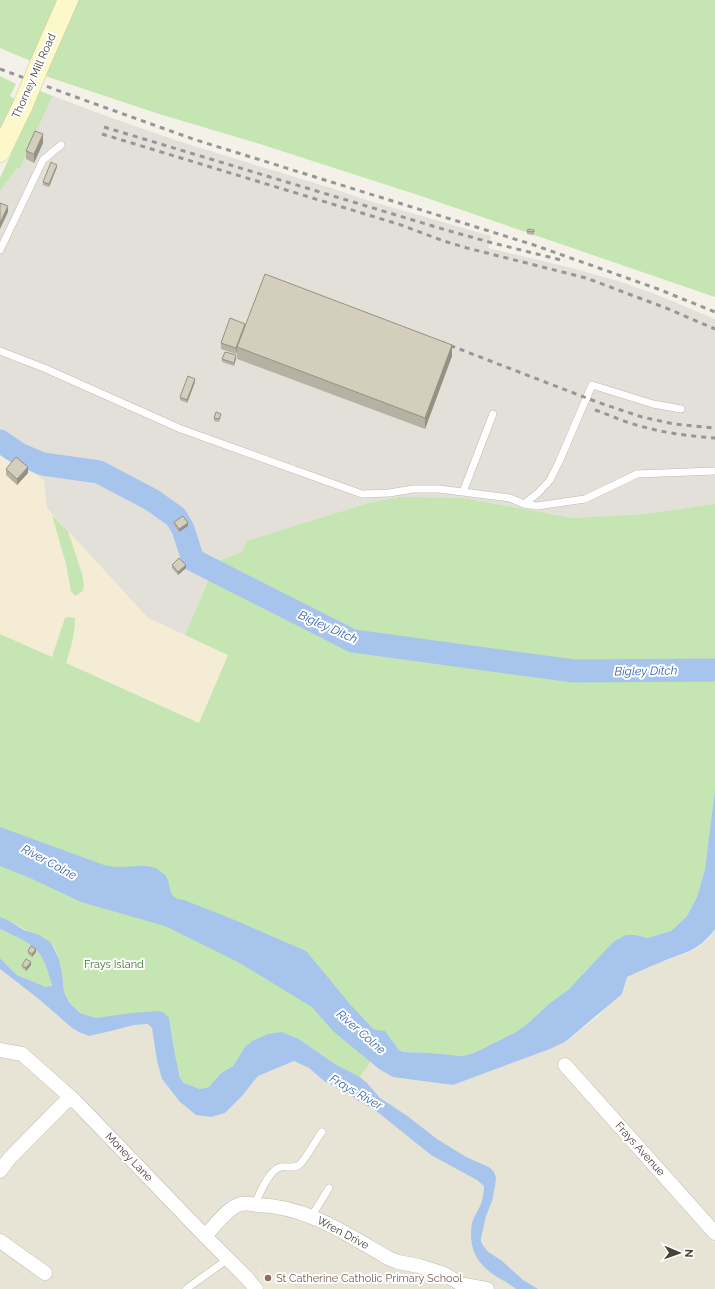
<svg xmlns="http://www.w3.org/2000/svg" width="715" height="1289" font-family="Raleway,sans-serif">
<rect width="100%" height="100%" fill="#f3f1e8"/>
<path fill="#e7e4d6" d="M715,929V1289H0V969L40,1000L72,1028L79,1032L89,1036L134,1025L148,1024L150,1025L152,1028L157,1061L162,1079L180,1102L196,1115L211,1117L242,1096L258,1076L294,1061L309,1068L324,1081L360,1077L370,1062L379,1069L453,1085L550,1049L565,1042L598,1016L624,988L627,977L660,962L685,954L695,949L707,940Z"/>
<path fill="#f4ecd4" d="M0,452L18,462L44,480L47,508L148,618L228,655L199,723L0,634Z"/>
<path fill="#e2e0d9" d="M40,91L109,117L181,142L331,188L370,201L491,236L488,248L564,266L618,281L655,294L715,319V504L643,514L573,518L464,498L242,552L216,562L185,635L148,618L47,508L44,480L18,462L0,452V178Z"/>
<path fill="#ebe9d2" d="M259,1268L296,1289H261L259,1282Z"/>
<path fill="#c5e5b2" d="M0,0H59L31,61L0,48Z
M79,0H715V297L421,196L260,144L159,114L45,76Z
M0,76L16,84L10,96L15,99L0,131Z
M40,91L52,96L20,168L16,169L0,191V178Z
M400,497L464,498L573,518L643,514L715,504V793L705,869L697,897L687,916L671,931L647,938L636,935L613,942L569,989L550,1003L526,1025L516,1032L474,1053L463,1056L430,1053L404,1052L399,1050L388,1036L360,1077L335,1064L299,1039L282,1032L245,1047L233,1066L221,1073L209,1087L200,1089L184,1083L180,1078L174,1049L169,1018L107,1017L96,1018L80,1013L69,1002L64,992L62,973L59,959L54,946L8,920L0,917V634L52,657L65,618L69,617L75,618C75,634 71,648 66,663L199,723L228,655L185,635L216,562L242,552L247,541L369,503Z
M52,515L68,531L82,574L84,586L83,591L75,596L71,591L66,564Z
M0,929C18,938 39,944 46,965C49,972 50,979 52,987H46L17,975L0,958Z"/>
<path fill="#e4e3df" d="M231,1191L237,1200L223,1209L217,1200Z"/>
<path fill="#a7c4ed" d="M715,790V929C697,953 684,952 659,963C648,967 638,972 627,977L622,994L565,1042L550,1049L453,1085L393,1077L379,1069L333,1031L312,1007L238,962L165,926L81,902L30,878L0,866V827L104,865C109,866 115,867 120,867C132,867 146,863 157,869C159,871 163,873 165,875C173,884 165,899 184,900L237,921L306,951L349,1003L372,1028L376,1030L385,1031L399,1050L404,1052L430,1053L463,1056L474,1053L516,1032L526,1025L550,1003L569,989L613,942L626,935H636L647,938L671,931L687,916L697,897L705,869Z
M0,917L8,920L24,930L39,935L50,942L53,946L59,959L62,973L64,992L69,1002L80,1013L96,1018L132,1013L159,1011L164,1013L169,1018L174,1049L180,1078L184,1083L200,1089L209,1087L221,1073L233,1066L245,1047L254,1040L268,1034L282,1032L299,1039L335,1064L360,1077L367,1083L380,1098L406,1115L437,1139L466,1157L489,1167L494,1172L496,1178L495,1186L492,1201L486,1216L481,1238V1242L487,1251L502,1261L523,1280L538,1289C532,1289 522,1289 516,1289C513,1287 509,1284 506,1282C481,1269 467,1253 472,1223C473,1219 475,1216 477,1212C482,1204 484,1195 484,1186L477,1180L431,1155L375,1110L357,1100L346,1092L324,1081L309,1068L294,1061L258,1076L242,1096L225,1113L211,1117L196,1115L180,1102L162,1079L157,1061L152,1028L148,1024L134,1025L111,1031L89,1036L79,1032L72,1028L40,1000L0,969V958L17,975L46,987L52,986C42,947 36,946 0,929Z"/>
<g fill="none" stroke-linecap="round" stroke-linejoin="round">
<path stroke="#a7c4ed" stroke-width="23" d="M0,441L19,454L43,464L99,472L152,500L176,517L183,529L193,560L353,641L574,671L715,670"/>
<g stroke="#bebbab" stroke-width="8">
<path id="lane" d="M0,250L43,160L61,145
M0,351L44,368L181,429L362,494L389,493L413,489H439L510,498L524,504L538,493L550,480L559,462L592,385L653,404L681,409
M463,492L493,414
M524,504L537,506L585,499L637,474L715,471
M255,1204C259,1195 269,1169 281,1167C287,1166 293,1169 299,1165C304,1162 317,1138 322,1132
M311,1217L329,1188
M186,1289L228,1259"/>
</g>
<g stroke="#bebbab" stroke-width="15">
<path id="street" d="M0,1050L22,1054L75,1101
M565,1065L715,1233
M0,1171L9,1159L67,1100L75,1101L205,1236L247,1278L256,1289
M205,1236C214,1227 228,1207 241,1204C246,1203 252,1204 257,1205C306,1206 347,1234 388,1258L398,1262L419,1266L444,1274L461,1284L487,1289
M0,1241L45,1273"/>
</g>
<g stroke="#d1cc99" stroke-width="21">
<path id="secondary" d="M42,59L68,0
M0,152L23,105"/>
</g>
<use href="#lane" stroke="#fff" stroke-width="7"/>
<use href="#street" stroke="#fff" stroke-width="14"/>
<use href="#secondary" stroke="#fcf8c9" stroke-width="20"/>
<path stroke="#969696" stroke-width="3" stroke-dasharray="5 5" stroke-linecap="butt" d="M0,69L73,96L193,139L534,245L658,289L715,312
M104,127L446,230L489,242L565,261
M102,134L398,224L444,241L467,248L586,278L666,308L715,329
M441,342L597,402L642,417L674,424L715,428
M595,410C607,414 618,419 630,423C658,432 686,436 715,438"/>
<g stroke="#d1cc99" stroke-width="21" stroke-linecap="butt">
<path id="secondary-bridge" d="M23,105L42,59"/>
</g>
<use href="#secondary-bridge" stroke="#fcf8c9" stroke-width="20"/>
</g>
<path fill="#b6b2a3" d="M43,143L34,163L26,159V151Z
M57,167L49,187L43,185V182Z
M534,230V235L527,234V231Z
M245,327L452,356L425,429L237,359V350L236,354L221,349V343Z
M236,358L234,366L222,362V359Z
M195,382L187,403L180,400V397Z
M221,417L219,422L214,421V418Z
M6,469L28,473L17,485L6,475Z
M174,522L188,526L179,532L174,525Z
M172,565L186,568L178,575L172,568Z
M28,951L36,952L32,957L28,954Z
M22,965H31L26,971L22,967Z"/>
<path fill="#949184" d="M43,134V143L34,163V154Z
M57,165V167L49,187V184Z
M8,206V212L0,229V223Z
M245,324V330L237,347V350L236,354V348Z
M452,345V356L425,429V418Z
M236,355V358L234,366V363Z
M195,379V382L187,403V400Z
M28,467V473L17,485V479Z
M188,523V526L179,532V529Z
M186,565V568L178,575V572Z
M36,949V952L32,957V954Z
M31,962V965L26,971V968Z"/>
<path fill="#d4cfbd" stroke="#949184" d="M35,131L43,134L34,154L26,151Z
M51,162L57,165L49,184L43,182Z
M0,203L8,206L0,223Z
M528,229L534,230V232L527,231Z
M265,274L452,345L425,418L237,347Z
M230,318L245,324L236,348L221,343Z
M225,352L236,355L234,363L222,359Z
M188,376L195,379L187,400L180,397Z
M216,412L221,414L219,419L214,418Z
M16,457L28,467L17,479L6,469Z
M183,516L188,523L179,529L174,522Z
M179,558L186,565L178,572L172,565Z
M31,946L36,949L32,954L28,951Z
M26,959L31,962L26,968L22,965Z"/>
<circle fill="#8d6e63" stroke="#fff" stroke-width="1.5" cx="268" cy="1278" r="4"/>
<g text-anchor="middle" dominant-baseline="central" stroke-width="4" stroke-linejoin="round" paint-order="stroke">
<g font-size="11" fill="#464337" stroke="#fff">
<text transform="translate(34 76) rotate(-66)">Thorney Mill Road</text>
<text transform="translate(640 1149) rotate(48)">Frays Avenue</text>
<text transform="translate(129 1157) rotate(46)">Money Lane</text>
<text transform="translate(343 1233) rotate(28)">Wren Drive</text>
</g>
<g font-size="11" fill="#3b752c" stroke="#fff">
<text x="114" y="964">Frays Island</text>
</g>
<g font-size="11" fill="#785e54" stroke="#fff" text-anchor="start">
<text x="276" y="1278">St Catherine Catholic Primary School</text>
</g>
<g font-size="12" font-style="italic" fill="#3565ad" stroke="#fff">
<text transform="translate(328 627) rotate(24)">Bigley Ditch</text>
<text transform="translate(646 671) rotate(-1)">Bigley Ditch</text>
<text transform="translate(49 862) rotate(28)">River Colne</text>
<text transform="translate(361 1032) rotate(41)">River Colne</text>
<text transform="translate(356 1092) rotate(30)">Frays River</text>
</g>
</g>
<g transform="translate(679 1253) rotate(92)" stroke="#ffffff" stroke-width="3" paint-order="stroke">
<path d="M0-3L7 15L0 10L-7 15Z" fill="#464337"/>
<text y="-6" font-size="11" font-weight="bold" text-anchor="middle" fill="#464337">N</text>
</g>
</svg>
